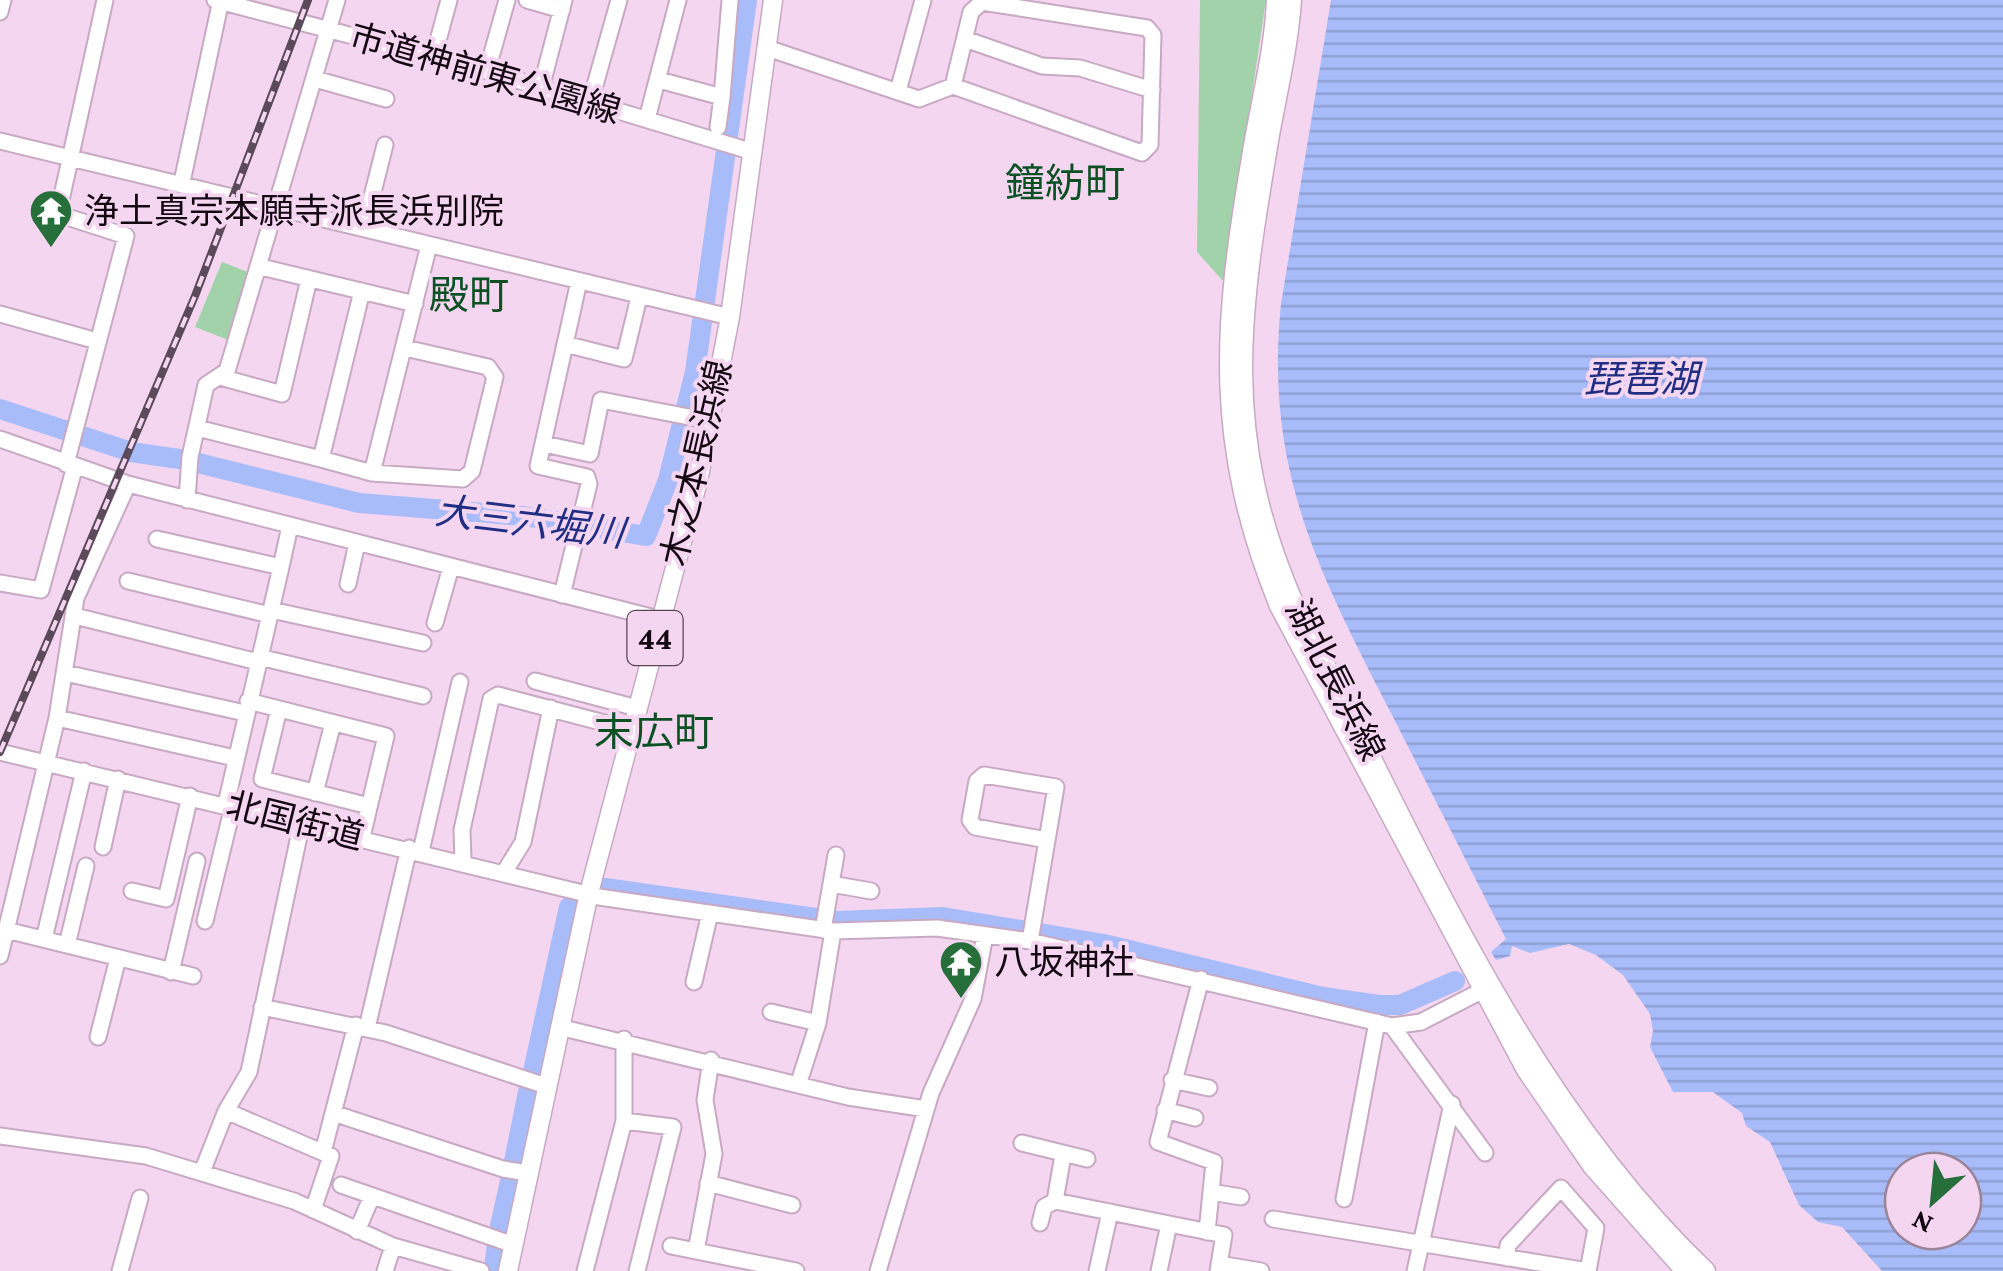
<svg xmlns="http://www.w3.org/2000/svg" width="2003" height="1271" font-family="'Crimson Pro','Noto Sans JP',serif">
<defs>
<pattern id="water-rules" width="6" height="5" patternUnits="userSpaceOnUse" patternTransform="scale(2.5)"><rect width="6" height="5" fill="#a7bcf9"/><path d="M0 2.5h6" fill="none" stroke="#8fa0d5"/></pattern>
</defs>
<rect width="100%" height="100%" fill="#f5d6f1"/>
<path fill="#a2d2aa" d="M1200,0H1266L1224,282L1197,252Z
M222,262L253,274L231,341L195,327Z"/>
<path fill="url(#water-rules)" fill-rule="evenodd" d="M1331,0H2003V1271H1882L1842,1227L1818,1222L1799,1205L1770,1142L1746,1126L1742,1113L1713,1092H1673L1650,1047L1653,1031L1650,1014L1623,975L1596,955L1569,944L1530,953L1512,946L1510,956L1496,960L1491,952L1506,939C1468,864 1430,790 1392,715C1319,573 1264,469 1281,304ZM1903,1171H1963V1231H1903Z"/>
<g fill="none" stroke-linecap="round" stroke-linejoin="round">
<path stroke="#a7bcf9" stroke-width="20" d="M0,409L131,452L186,460L359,503L523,516L646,536L668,480L695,372L747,0
M605,888L837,921L943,917L1104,944L1323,997L1379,1005H1400L1455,981
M532,1076L569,907
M513,1166L529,1087
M498,1235L511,1177
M494,1270L497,1244"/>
<g stroke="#c7a9c3" stroke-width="19">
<path id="minor" d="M215,0L487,71L753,152
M527,0L562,10
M0,12L3,0
M965,39L1042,66L1080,68L1152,90
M767,48L919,99L953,86L971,12L982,2L1147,28L1153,35L1150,145L1142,153L953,86
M433,59L449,0
M487,71L507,0
M315,79L386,99
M659,80L722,97L730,0
M541,88L564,0
M898,91L923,0
M590,103L619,0
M647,119L678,0
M718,127L722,97
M0,141L730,317
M182,182L221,0
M364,228L385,145
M261,267L415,304
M362,291L321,459L372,473L463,479L472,471L495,377L488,367L405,348
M0,314L97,341
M565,344L624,359L639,297
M220,377L282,394L309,279
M197,428L321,459
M0,439L128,484L659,619
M544,444L590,454L601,400L710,421
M66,464L126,236L58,214L105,0
M372,473L429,245
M128,484L76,598L57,718L235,758
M187,500L190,457L206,385L227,371L337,0
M157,539L281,567L290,526
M128,581L270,615
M0,583L41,590L75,466
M348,584L357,543
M562,595L589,484L587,477L538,466L579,281
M271,610L423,643
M75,616L258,662
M435,623L451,567
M259,657L423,696
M65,673L245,713
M535,681L637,708
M248,701L386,736L362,837
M279,709L262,779L369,806
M0,752L599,897L833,931L937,928L1030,941L1392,1026L1421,1022L1491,986
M315,793L333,723
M226,804L281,567
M103,847L118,779
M421,851L460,682
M463,861L462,830L491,699L498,695L631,730
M505,871L523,842L551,708
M831,884L871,891
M132,891L166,899L190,796
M205,921L233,806
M6,930L193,976
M823,930L836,855
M44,939L84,771
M1030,941L1056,787L984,775L977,781L970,820L975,827L1047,840
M67,945L86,866
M0,956L57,718
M171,972L197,861
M1201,979L1158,1142L1214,1162L1207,1232
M694,982L710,913
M262,1007L386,1033L546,1086
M771,1012L818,1023
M1392,1026L1485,1153
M559,1027L848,1097L926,1109
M367,1028L409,848
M98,1037L118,958
M624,1039V1121
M711,1060L705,1100L714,1154L696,1251L796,1271
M1172,1080L1209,1088
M799,1082L818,1023L833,931
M1165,1110L1195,1118
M226,1111L331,1156L313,1210
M336,1114L503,1169L528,1173
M0,1136L146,1156L294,1201L393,1246L481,1271
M1022,1143L1087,1159
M323,1152L356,1025
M1063,1155L1055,1201L1224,1235L1218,1271
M202,1172L226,1111L249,1072L302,822
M708,1183L792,1205
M341,1185L514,1245
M1211,1192L1241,1197
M1344,1199L1377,1022
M1273,1219C1378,1236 1483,1254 1588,1271L1596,1228L1561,1188L1508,1245L1507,1258
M1040,1223L1044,1207L1055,1201
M357,1231L372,1196
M671,1246L696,1251
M1219,1264L1261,1271
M120,1271L140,1198
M385,1271L393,1246
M585,1271L624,1121L673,1127L637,1271
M878,1271L931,1093L973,999L985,935
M1097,1271L1110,1212
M1159,1271L1169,1224
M1415,1271L1452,1104"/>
</g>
<g stroke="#c7a9c3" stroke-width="21">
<path id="major" d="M1276,0C1274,52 1259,106 1251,158C1222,326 1213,444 1279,606L1526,1070L1592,1166L1685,1271
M1292,0C1289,45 1278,91 1270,135C1240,313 1220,434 1295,605C1411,829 1521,1096 1706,1271
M508,1271L589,893L698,481L730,317L773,0"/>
</g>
<use href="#minor" stroke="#fff" stroke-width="15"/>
<use href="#major" stroke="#fff" stroke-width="18"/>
<g stroke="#5b4a59" stroke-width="8">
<path id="rail" d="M0,752L195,296L308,0"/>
</g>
<use href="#rail" stroke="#f5d6f1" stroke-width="4" stroke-dasharray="11" stroke-linecap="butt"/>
</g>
<defs>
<g id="temple-pin" transform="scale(2.25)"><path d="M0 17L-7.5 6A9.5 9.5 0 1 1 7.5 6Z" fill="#266e3a" stroke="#f5d6f1"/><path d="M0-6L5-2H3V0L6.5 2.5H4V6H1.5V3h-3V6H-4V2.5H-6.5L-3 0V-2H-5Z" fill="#fff"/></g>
</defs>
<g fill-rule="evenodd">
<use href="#temple-pin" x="51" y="211"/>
<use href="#temple-pin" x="961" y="962"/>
</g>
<g text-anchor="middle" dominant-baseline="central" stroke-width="8" stroke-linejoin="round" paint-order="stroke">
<rect fill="#f5d6f1" stroke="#584656" stroke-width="2.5" x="627.5" y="611" width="55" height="54" rx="8"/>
<g font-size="32" font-weight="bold" fill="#140913">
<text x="655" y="638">44</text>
</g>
<g font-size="35" fill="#140913" stroke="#f5d6f1">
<text transform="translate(485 74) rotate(16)">市道神前東公園線</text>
<text transform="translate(697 463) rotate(-77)">木之本長浜線</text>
<text transform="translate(1335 680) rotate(63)">湖北長浜線</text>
<text transform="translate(295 821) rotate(14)">北国街道</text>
</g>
<g font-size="35" fill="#140913" stroke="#f5d6f1" text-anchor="start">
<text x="84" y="211">浄土真宗本願寺派長浜別院</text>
<text x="994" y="962">八坂神社</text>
</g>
<g font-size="38" font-style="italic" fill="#202e83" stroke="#f5d6f1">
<text x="1641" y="379">琵琶湖</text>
<text transform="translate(530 522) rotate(7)">大三六堀川</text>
</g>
<g font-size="40" fill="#0b5124" stroke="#f5d6f1">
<text x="1065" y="183">鐘紡町</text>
<text x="469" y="295">殿町</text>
<text x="654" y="732">末広町</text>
</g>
</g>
<g transform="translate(1933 1201) rotate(207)"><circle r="48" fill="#f5d6f1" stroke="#9b8498" stroke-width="2.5"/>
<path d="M0-8L18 38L0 25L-18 38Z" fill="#266e3a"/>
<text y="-15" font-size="28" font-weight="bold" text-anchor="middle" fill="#140913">N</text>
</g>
</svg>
